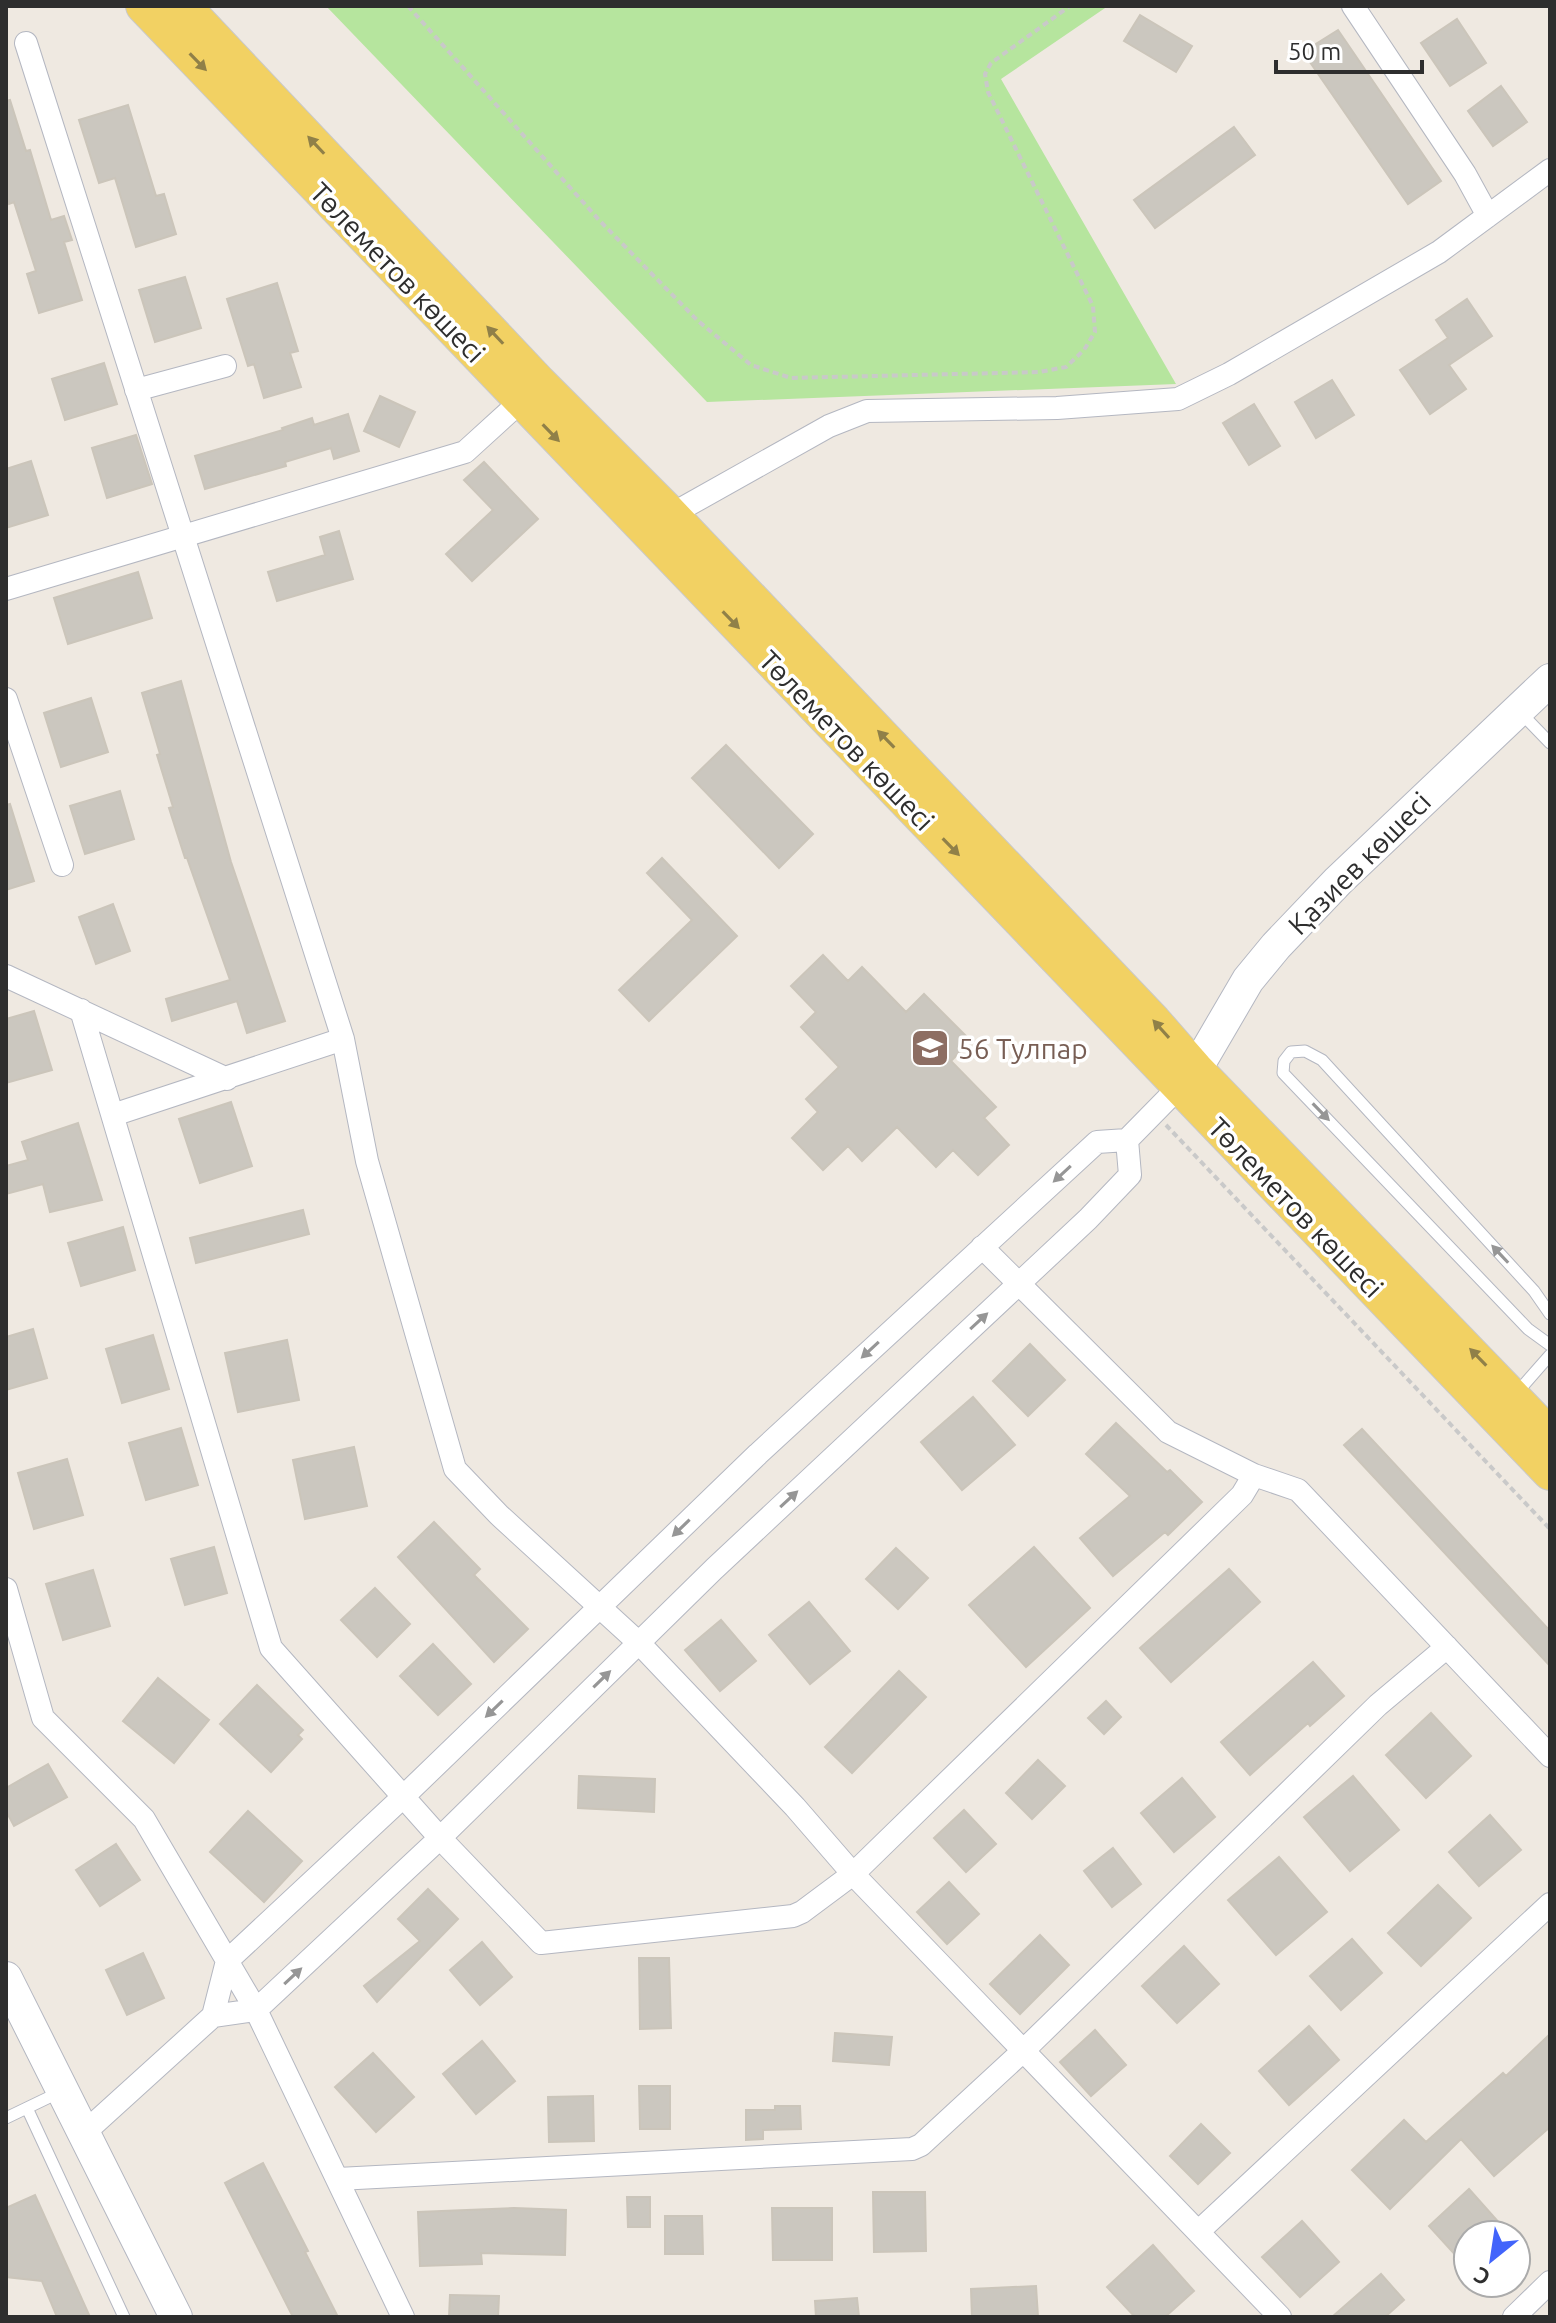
<svg xmlns="http://www.w3.org/2000/svg" width="1556" height="2323" font-family="Ubuntu,sans-serif">
<rect width="100%" height="100%" fill="#efe9e1"/>
<path fill="#b6e59e" d="M326,6H1108L1001,79L1176,384L707,402Z"/>
<path fill="#cbc7bf" stroke="#cbc5ba" stroke-width="2" d="M1140,15L1192,46L1176,72L1124,41Z
M1457,19L1486,63L1450,86L1421,43Z
M1338,30L1441,181L1408,204L1303,52Z
M1501,86L1527,122L1493,146L1468,111Z
M10,100L26,151L30,150L51,220L64,216L72,240L64,242L82,300L39,313L27,274L36,271L14,202L9,204L6,195V101Z
M128,105L156,196L164,194L176,234L136,247L115,178L99,183L79,120Z
M1234,127L1255,155L1155,228L1134,200Z
M185,277L201,328L155,342L139,290Z
M277,283L298,351L290,353L301,387L264,398L254,364L248,366L227,299Z
M1467,299L1492,336L1449,365L1466,389L1430,414L1400,370L1448,338L1436,320Z
M104,363L117,404L65,420L52,379Z
M1332,380L1354,415L1316,438L1295,402Z
M380,396L415,412L399,447L364,431Z
M1254,404L1280,446L1249,465L1223,423Z
M348,414L359,451L334,459L331,448L285,462L286,466L205,489L195,456L283,430L282,428L312,418L314,425Z
M136,435L152,484L107,498L92,448Z
M31,461L48,515L6,528V469Z
M484,462L538,519L472,581L446,554L493,510L464,480Z
M339,531L353,579L277,601L268,572L325,555L320,537Z
M138,572L152,618L68,644L54,598Z
M181,681L231,862L285,1021L247,1033L237,1001L172,1021L166,999L230,980L187,858H185L169,808L173,807L157,755L160,754L142,693Z
M91,698L108,752L61,767L44,713Z
M726,745L813,834L779,868L692,778Z
M120,791L134,839L85,854L70,806Z
M10,804L34,881L6,890V805Z
M662,858L737,936L649,1021L619,990L692,920L647,873Z
M113,904L130,951L96,964L79,917Z
M823,955L848,981L862,967L906,1012L924,994L971,1041L951,1061L996,1107L984,1118L1009,1145L978,1175L953,1150L936,1167L897,1127L862,1161L848,1146L823,1170L792,1138L818,1112L806,1099L839,1067L801,1027L816,1012L791,986Z
M34,1011L52,1070L6,1083V1019Z
M231,1102L252,1166L200,1183L179,1119Z
M78,1123L102,1200L50,1212L43,1184L6,1194V1166L28,1160L22,1142Z
M303,1210L309,1234L196,1263L190,1238Z
M123,1227L135,1270L81,1286L68,1243Z
M33,1329L47,1378L6,1390V1337Z
M153,1335L169,1389L122,1403L106,1349Z
M287,1340L299,1400L238,1412L225,1353Z
M1030,1344L1065,1380L1028,1416L993,1381Z
M973,1397L1015,1445L962,1490L921,1442Z
M1116,1423L1167,1472L1170,1470L1202,1502L1168,1535L1165,1532L1113,1576L1080,1538L1130,1496L1086,1454Z
M181,1428L198,1485L146,1500L129,1443Z
M1362,1429L1550,1631V1666L1344,1445Z
M354,1447L367,1506L305,1519L293,1460Z
M67,1459L83,1515L34,1529L18,1473Z
M434,1522L480,1569L474,1575L528,1629L494,1662L398,1557Z
M214,1547L227,1593L185,1605L171,1559Z
M1034,1547L1090,1608L1026,1667L969,1605Z
M896,1548L928,1578L898,1609L866,1579Z
M1229,1569L1260,1602L1171,1682L1140,1648Z
M93,1570L110,1626L63,1640L46,1584Z
M375,1588L410,1624L377,1657L341,1620Z
M809,1602L850,1651L810,1684L769,1635Z
M721,1620L756,1661L720,1691L685,1650Z
M433,1644L471,1684L438,1715L400,1676Z
M1313,1662L1344,1696L1310,1726L1308,1723L1250,1775L1221,1742Z
M899,1671L926,1697L852,1773L825,1747Z
M158,1678L209,1720L174,1763L123,1721Z
M257,1685L303,1730L298,1735L302,1739L271,1772L220,1724Z
M1106,1701L1121,1717L1104,1734L1088,1718Z
M1431,1713L1471,1756L1426,1798L1386,1755Z
M1038,1760L1065,1786L1032,1819L1006,1793Z
M48,1764L67,1797L14,1826L6,1811V1788Z
M579,1776L655,1779L654,1812L578,1808Z
M1353,1776L1399,1830L1350,1871L1304,1817Z
M1182,1778L1215,1817L1174,1852L1141,1813Z
M964,1810L996,1844L966,1872L934,1838Z
M248,1811L302,1861L264,1902L210,1852Z
M1490,1815L1521,1850L1479,1886L1449,1852Z
M116,1844L140,1880L100,1906L76,1870Z
M1113,1848L1141,1884L1112,1907L1084,1871Z
M1279,1857L1327,1912L1276,1955L1228,1900Z
M949,1882L979,1914L947,1944L917,1912Z
M1438,1885L1471,1918L1421,1966L1388,1933Z
M428,1889L458,1919L377,2002L364,1986L420,1941L398,1919Z
M1040,1935L1069,1965L1020,2014L990,1984Z
M1352,1939L1382,1973L1341,2010L1310,1976Z
M482,1942L512,1977L480,2005L450,1970Z
M1184,1946L1219,1984L1177,2023L1142,1986Z
M143,1953L164,1998L127,2015L106,1970Z
M639,1958H669L671,2028L640,2029Z
M1309,2026L1339,2060L1289,2105L1259,2071Z
M1095,2030L1126,2065L1091,2096L1060,2062Z
M835,2033L892,2037L889,2065L833,2061Z
M1550,2034V2127L1494,2176L1461,2139L1390,2209L1352,2170L1404,2120L1426,2142L1503,2073L1506,2076Z
M482,2041L515,2081L476,2114L443,2074Z
M373,2053L414,2097L376,2132L335,2087Z
M639,2086H670V2129H640Z
M593,2096L594,2141L549,2142L548,2097Z
M775,2106H800L801,2129L763,2130V2139L746,2140V2110H775Z
M1201,2124L1230,2153L1198,2184L1170,2156Z
M263,2163L308,2251L305,2252L338,2317H293L225,2183Z
M1469,2189L1510,2235H1468V2269L1429,2226Z
M873,2192H925L926,2251L874,2252Z
M35,2195L90,2317H57L42,2281L6,2277V2208Z
M627,2197H650V2227H628Z
M514,2208L566,2210L565,2255L481,2253L482,2264L420,2266L418,2212Z
M772,2208H832V2260H773Z
M665,2216H702L703,2254H665Z
M1302,2221L1339,2262L1300,2297L1262,2257Z
M1153,2245L1194,2291L1165,2317H1135L1107,2287Z
M1381,2274L1404,2300L1385,2317H1332Z
M1036,2286L1038,2317H972L971,2289Z
M450,2295L499,2296L498,2317H449Z
M857,2298L859,2317H816L815,2301Z"/>
<g fill="none" stroke-linecap="round" stroke-linejoin="round">
<g stroke="#b4b7c1" stroke-width="13">
<path id="lane" d="M1520,712L1550,743
M1550,1314L1534,1291L1322,1060L1305,1051L1291,1052L1284,1061L1283,1073L1528,1329L1550,1345
M1515,1395L1550,1355
M27,2108L124,2317
M6,2118L60,2092"/>
</g>
<g stroke="#b4b7c1" stroke-width="24">
<path id="street" d="M1353,6L1465,174L1488,216
M26,43L343,1039L367,1161L455,1469L499,1515L639,1643L795,1807L853,1874L1280,2317
M136,390L225,366
M667,510L681,509L829,426L867,411L1057,408L1178,399L1229,374L1439,252L1550,170
M6,589L465,452L521,401
M6,699L62,865
M6,976L227,1079
M81,1010L271,1648L440,1838L541,1943L793,1916L802,1912L853,1874L1242,1495L1254,1475L1168,1432L982,1247
M113,1115L343,1039
M1254,1475L1298,1490L1550,1756
M6,1589L43,1718L144,1819L256,2010L403,2317
M213,2016L256,2010L440,1838L714,1569L1088,1219L1130,1175L1127,1140
M84,2133L213,2016L227,1961L403,1797L758,1454L1097,1142L1127,1140L1180,1086
M338,2179L912,2149L921,2145L1024,2050L1378,1705L1447,1647
M1199,2231L1550,1904
M1514,2317L1550,2282"/>
</g>
<g stroke="#b4b7c1" stroke-width="34">
<path id="secondary" d="M1180,1086L1196,1069L1248,980L1276,946L1338,881L1550,680
M6,1978L176,2317"/>
</g>
<g stroke="#c9c9c9" stroke-width="36">
<path id="primary" d="M143,6L1550,1473
M184,6L539,382L667,510L1154,1021L1196,1069L1550,1435"/>
</g>
<path stroke="#c9c9c9" stroke-width="4" stroke-dasharray="6 4" stroke-linecap="butt" d="M408,6L599,220L697,320L751,365L791,378L1039,372L1066,367L1084,350L1095,332L1093,306L988,92L985,74L991,63L1070,6
M1166,1125L1550,1529"/>
<use href="#lane" stroke="#fff" stroke-width="11"/>
<use href="#street" stroke="#fff" stroke-width="22"/>
<use href="#secondary" stroke="#fff" stroke-width="32"/>
<use href="#primary" stroke="#f2d163" stroke-width="34"/>
</g>
<defs><path id="oneway-solid" d="M-6-.8H1V-3.2L6.5 0L1 3.2V.8H-6Z" transform="scale(2)"/></defs>
<g fill="#908048">
<use href="#oneway-solid" transform="translate(198 62) rotate(46)"/>
<use href="#oneway-solid" transform="translate(316 145) rotate(-133)"/>
<use href="#oneway-solid" transform="translate(495 335) rotate(-133)"/>
<use href="#oneway-solid" transform="translate(551 433) rotate(46)"/>
<use href="#oneway-solid" transform="translate(731 620) rotate(46)"/>
<use href="#oneway-solid" transform="translate(886 739) rotate(-134)"/>
<use href="#oneway-solid" transform="translate(951 847) rotate(46)"/>
<use href="#oneway-solid" transform="translate(1161 1029) rotate(-132)"/>
<use href="#oneway-solid" transform="translate(1478 1357) rotate(-134)"/>
</g>
<g fill="#969696">
<use href="#oneway-solid" transform="translate(1321 1112) rotate(46)"/>
<use href="#oneway-solid" transform="translate(1062 1174) rotate(137)"/>
<use href="#oneway-solid" transform="translate(1500 1254) rotate(-133)"/>
<use href="#oneway-solid" transform="translate(979 1321) rotate(-43)"/>
<use href="#oneway-solid" transform="translate(870 1350) rotate(137)"/>
<use href="#oneway-solid" transform="translate(789 1499) rotate(-43)"/>
<use href="#oneway-solid" transform="translate(681 1528) rotate(136)"/>
<use href="#oneway-solid" transform="translate(602 1679) rotate(-44)"/>
<use href="#oneway-solid" transform="translate(494 1709) rotate(136)"/>
<use href="#oneway-solid" transform="translate(293 1976) rotate(-43)"/>
</g>
<defs>
<g id="school-square" transform="scale(2)"><rect x="-9" y="-9" width="18" height="18" rx="4" fill="#8d6e63" stroke="#fff"/><path d="M0-5L7-2L0 1L-7-2ZM-4 1L0 2.5L4 1V4Q0 6-4 4Z" fill="#fff"/></g>
</defs>
<g fill-rule="evenodd">
<use href="#school-square" x="930" y="1048"/>
</g>
<g text-anchor="middle" dominant-baseline="central" stroke-width="7" stroke-linejoin="round" paint-order="stroke">
<g font-size="28" fill="#2e2e2e" stroke="#fff">
<text transform="translate(398 272) rotate(46)">Төлеметов көшесі</text>
<text transform="translate(847 740) rotate(46)">Төлеметов көшесі</text>
<text transform="translate(1359 863) rotate(-45)">Қазиев көшесі</text>
<text transform="translate(1296 1207) rotate(46)">Төлеметов көшесі</text>
</g>
<g font-size="28" fill="#785e54" stroke="#fff" text-anchor="start">
<text x="958" y="1048">56 Тулпар</text>
</g>
</g>
<rect width="1556" height="2323" fill="none" stroke="#2e2e2e" stroke-width="16"/>
<g transform="translate(1492 2259) rotate(210)"><circle r="38" fill="#ffffff" stroke="#ababab" stroke-width="2"/>
<path d="M0-6L14 30L0 20L-14 30Z" fill="#4264fb"/>
<text y="-12" font-size="22" font-weight="bold" text-anchor="middle" fill="#2e2e2e">С</text>
</g>
<path d="M1276 60v12h146v-12" fill="none" stroke="#2e2e2e" stroke-width="4"/>
<text x="1288" y="60" font-size="24" fill="#2e2e2e" stroke="#ffffff" stroke-width="6" paint-order="stroke">50 m</text>
</svg>
